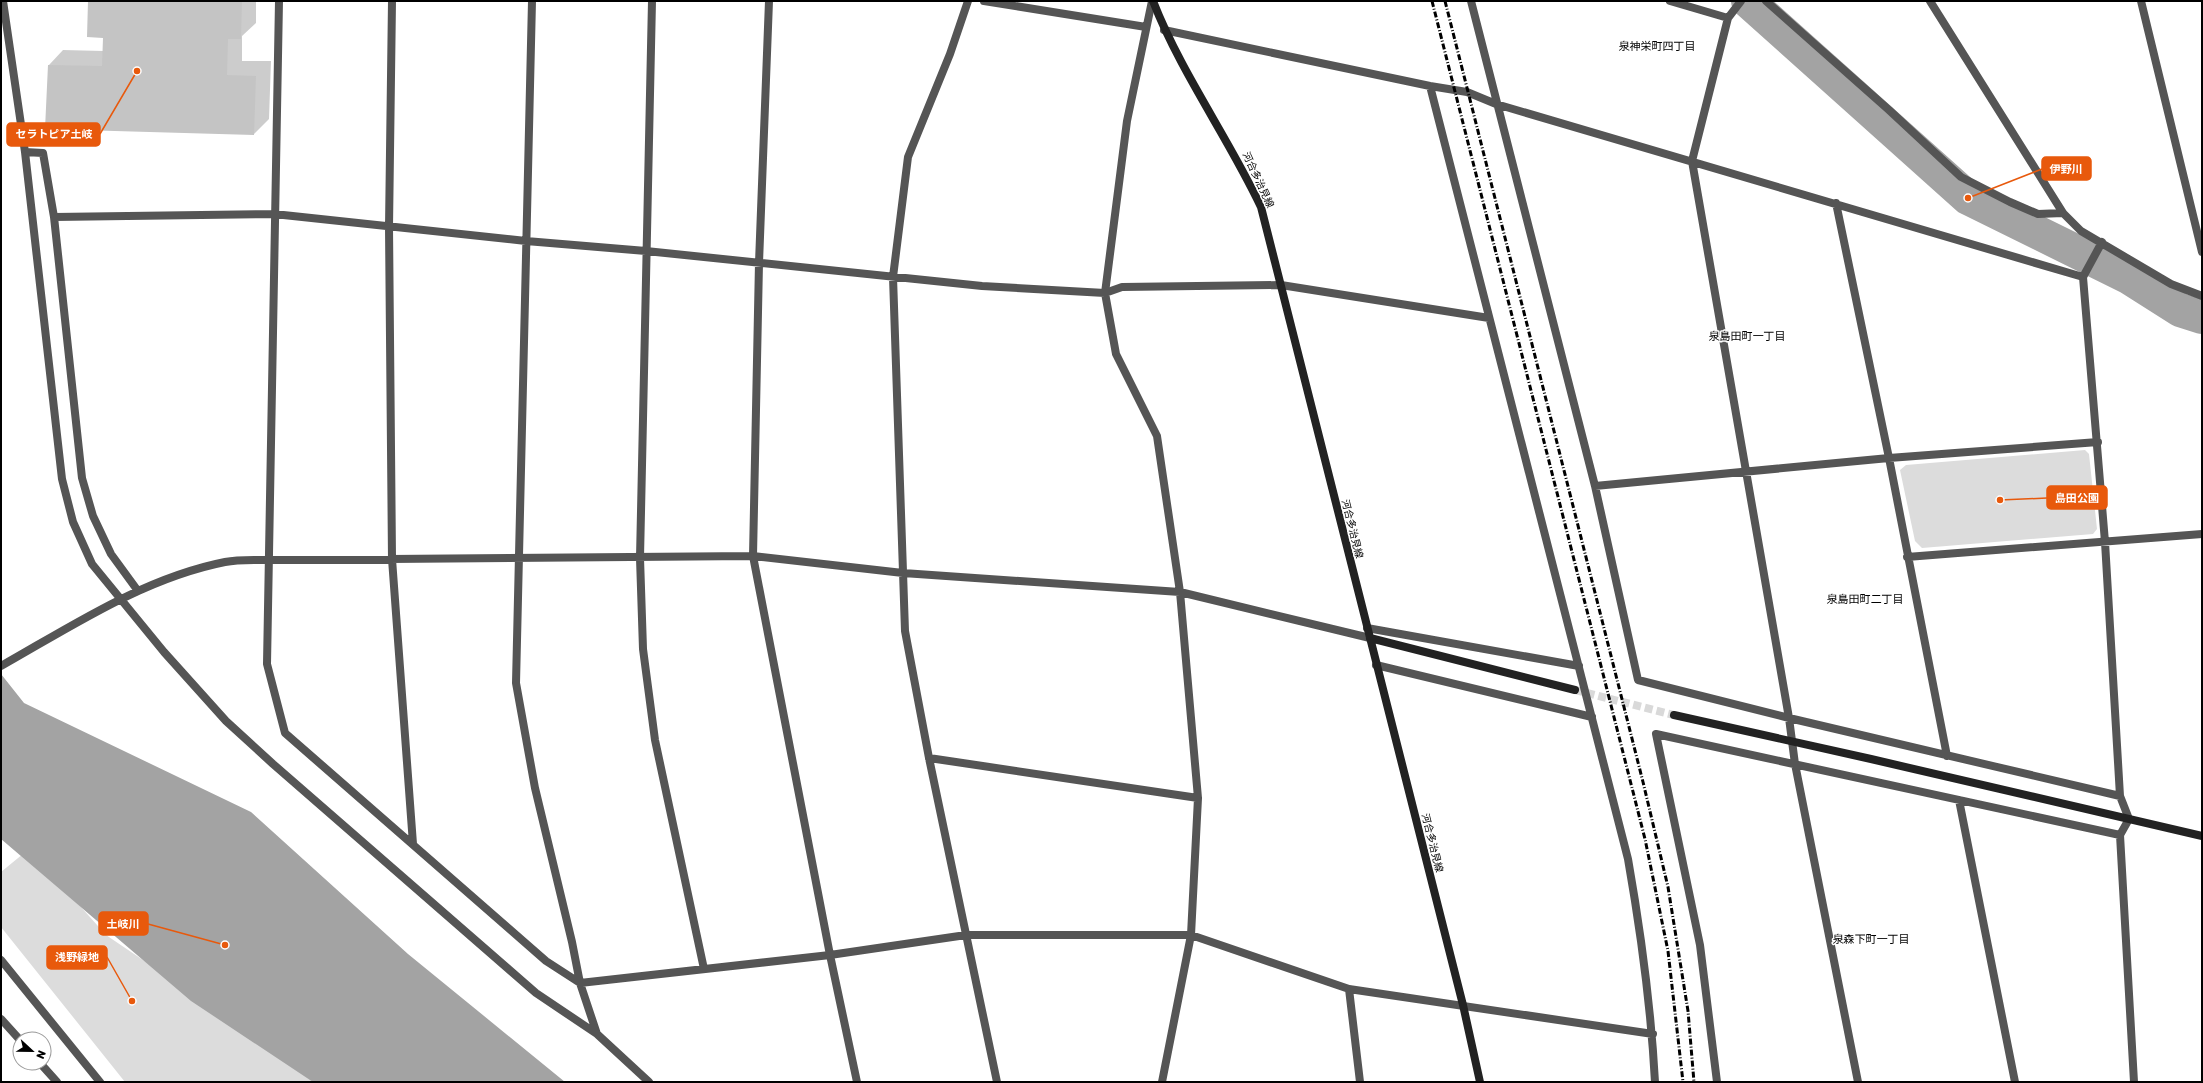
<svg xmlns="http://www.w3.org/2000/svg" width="2203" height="1083" font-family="Rubik,'Noto Sans JP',sans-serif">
<rect width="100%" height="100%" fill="#fff"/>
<path fill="#dcdcdc" d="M2085,450L2089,454L2097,529L2093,534L1922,548L1915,541L1900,470L1906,465Z
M29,849L106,935L301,1067L328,1082H125L1,927V872Z"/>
<path fill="#a3a3a3" d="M1,674L24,703L251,812L408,954L565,1082H313L191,1001L1,839Z"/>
<path fill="#0003" d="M89,1H256V23L242,36V61H271L269,119L254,134L49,65L63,50L104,51V37Z"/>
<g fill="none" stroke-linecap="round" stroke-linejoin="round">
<path stroke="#a3a3a3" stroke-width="34" d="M1748,1L1968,198L2128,277L2180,310L2202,317"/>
</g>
<path fill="#c4c4c4" d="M88,1H242L241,39H228L227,75L256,76L254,135L45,129L48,65L102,66L103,38L87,37Z"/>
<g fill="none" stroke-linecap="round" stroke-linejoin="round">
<path stroke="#d9d9d9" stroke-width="8" stroke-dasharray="8 4" stroke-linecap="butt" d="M1575,690L1674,715"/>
<path stroke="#555" stroke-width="8" d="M3,1L25,152L62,479L73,522L92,564L164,652L226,721L273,764L536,993L597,1034L649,1082
M279,1L267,664L285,733L546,961L580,983L830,955L966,935H1191L1349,989L1653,1034
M392,1L389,227L392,559L413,844
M532,1L516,683L535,788L572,942L580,983L597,1034
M652,1L640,558L643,649L655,740L704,969
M769,1L759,263L753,556L830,955L857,1082
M968,1L950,54L908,157L893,277L905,631L929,758L997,1082
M984,1L1146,27
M1152,1L1127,121L1105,293L1116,354L1157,436L1180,592L1198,798L1191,935L1162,1082
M1471,1L1595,486L1638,680L1789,718L2120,796
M1670,1L1728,18
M1741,1L1728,18L1692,161L1789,718L1795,764L1858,1082
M1766,1L1889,110L1961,177L2010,202L2038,214L2063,213
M1930,1L2063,213L2081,231L2171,284L2202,296
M2141,1L2202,252
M1164,30L1430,86L1467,92L1496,104L2083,277
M1430,86L1628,859C1641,933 1651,1007 1655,1082
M25,152L43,153L54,217L274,214L526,241L646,251L982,286L1105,293L1122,287L1281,285L1489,318
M1836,203L1889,458L1947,756
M54,217L82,478L93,516L111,554L138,591
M2102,242L2083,277L2105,542L2120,796L2129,819L2120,835L2134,1082
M1595,486L1889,458L2098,442
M1907,557L2202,534
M1367,628L1579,666
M1376,665L1592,717
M1,666C72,626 144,578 225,562C239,559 254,560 268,560L753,556L903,573L1180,592L1370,638
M929,758L1198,798
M1959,800L2015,1082
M1,960L100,1082
M1349,989L1360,1082
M1,1019L20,1040
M40,1063L57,1082
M1717,1082L1700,945L1656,734L2120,835"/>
<path stroke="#222" stroke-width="8" d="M1153,1C1181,73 1228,137 1261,207L1463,1005L1480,1082
M1370,638L1575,690
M1674,715L1871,759L2202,836"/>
<path stroke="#000" stroke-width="3" stroke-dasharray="6 2 1 2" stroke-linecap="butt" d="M1432,1L1645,839L1668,951L1683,1082
M1445,1L1643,782L1668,887L1688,1011L1694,1082"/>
</g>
<g text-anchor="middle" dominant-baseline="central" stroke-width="3" stroke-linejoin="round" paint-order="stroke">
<g font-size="10" fill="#000" stroke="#fff">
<text transform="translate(1258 180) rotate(65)">河合多治見線</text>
<text transform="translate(1352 529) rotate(76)">河合多治見線</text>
<text transform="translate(1432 843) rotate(76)">河合多治見線</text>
</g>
<g font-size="11" fill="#000" stroke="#fff">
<text x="1657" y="46">泉神栄町四丁目</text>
<text x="1747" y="336">泉島田町一丁目</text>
<text x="1865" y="599">泉島田町二丁目</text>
<text x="1871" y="939">泉森下町一丁目</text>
</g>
</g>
<path fill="none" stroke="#e8590c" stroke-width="1.5" d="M137 71L100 134M1968 198L2042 169M2000 500L2047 498M225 945L148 924M132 1001L107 957"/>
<g fill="#e8590c" stroke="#fff" stroke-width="1.5">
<circle cx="137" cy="71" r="4"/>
<circle cx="1968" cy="198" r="4"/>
<circle cx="2000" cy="500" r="4"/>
<circle cx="225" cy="945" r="4"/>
<circle cx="132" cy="1001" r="4"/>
</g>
<g fill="#e8590c" stroke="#e8590c" stroke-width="1.5">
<rect x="7" y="123" width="93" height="23" rx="4"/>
<rect x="2042" y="157" width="49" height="23" rx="4"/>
<rect x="2047" y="486" width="60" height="23" rx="4"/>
<rect x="99" y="912" width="49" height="23" rx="4"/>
<rect x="47" y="946" width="60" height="23" rx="4"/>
</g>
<g font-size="11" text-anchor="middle" font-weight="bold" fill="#fff">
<text x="54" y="138">セラトピア土岐</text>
<text x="2066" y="173">伊野川</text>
<text x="2077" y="502">島田公園</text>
<text x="123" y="928">土岐川</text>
<text x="77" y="961">浅野緑地</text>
</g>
<rect width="2203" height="1083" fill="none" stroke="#000000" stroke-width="4"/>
<g transform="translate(32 1051) rotate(112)"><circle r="19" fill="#ffffff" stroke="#999999"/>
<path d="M0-3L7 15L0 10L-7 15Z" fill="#000000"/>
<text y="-6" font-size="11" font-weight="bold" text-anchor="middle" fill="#000000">N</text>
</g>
</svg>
